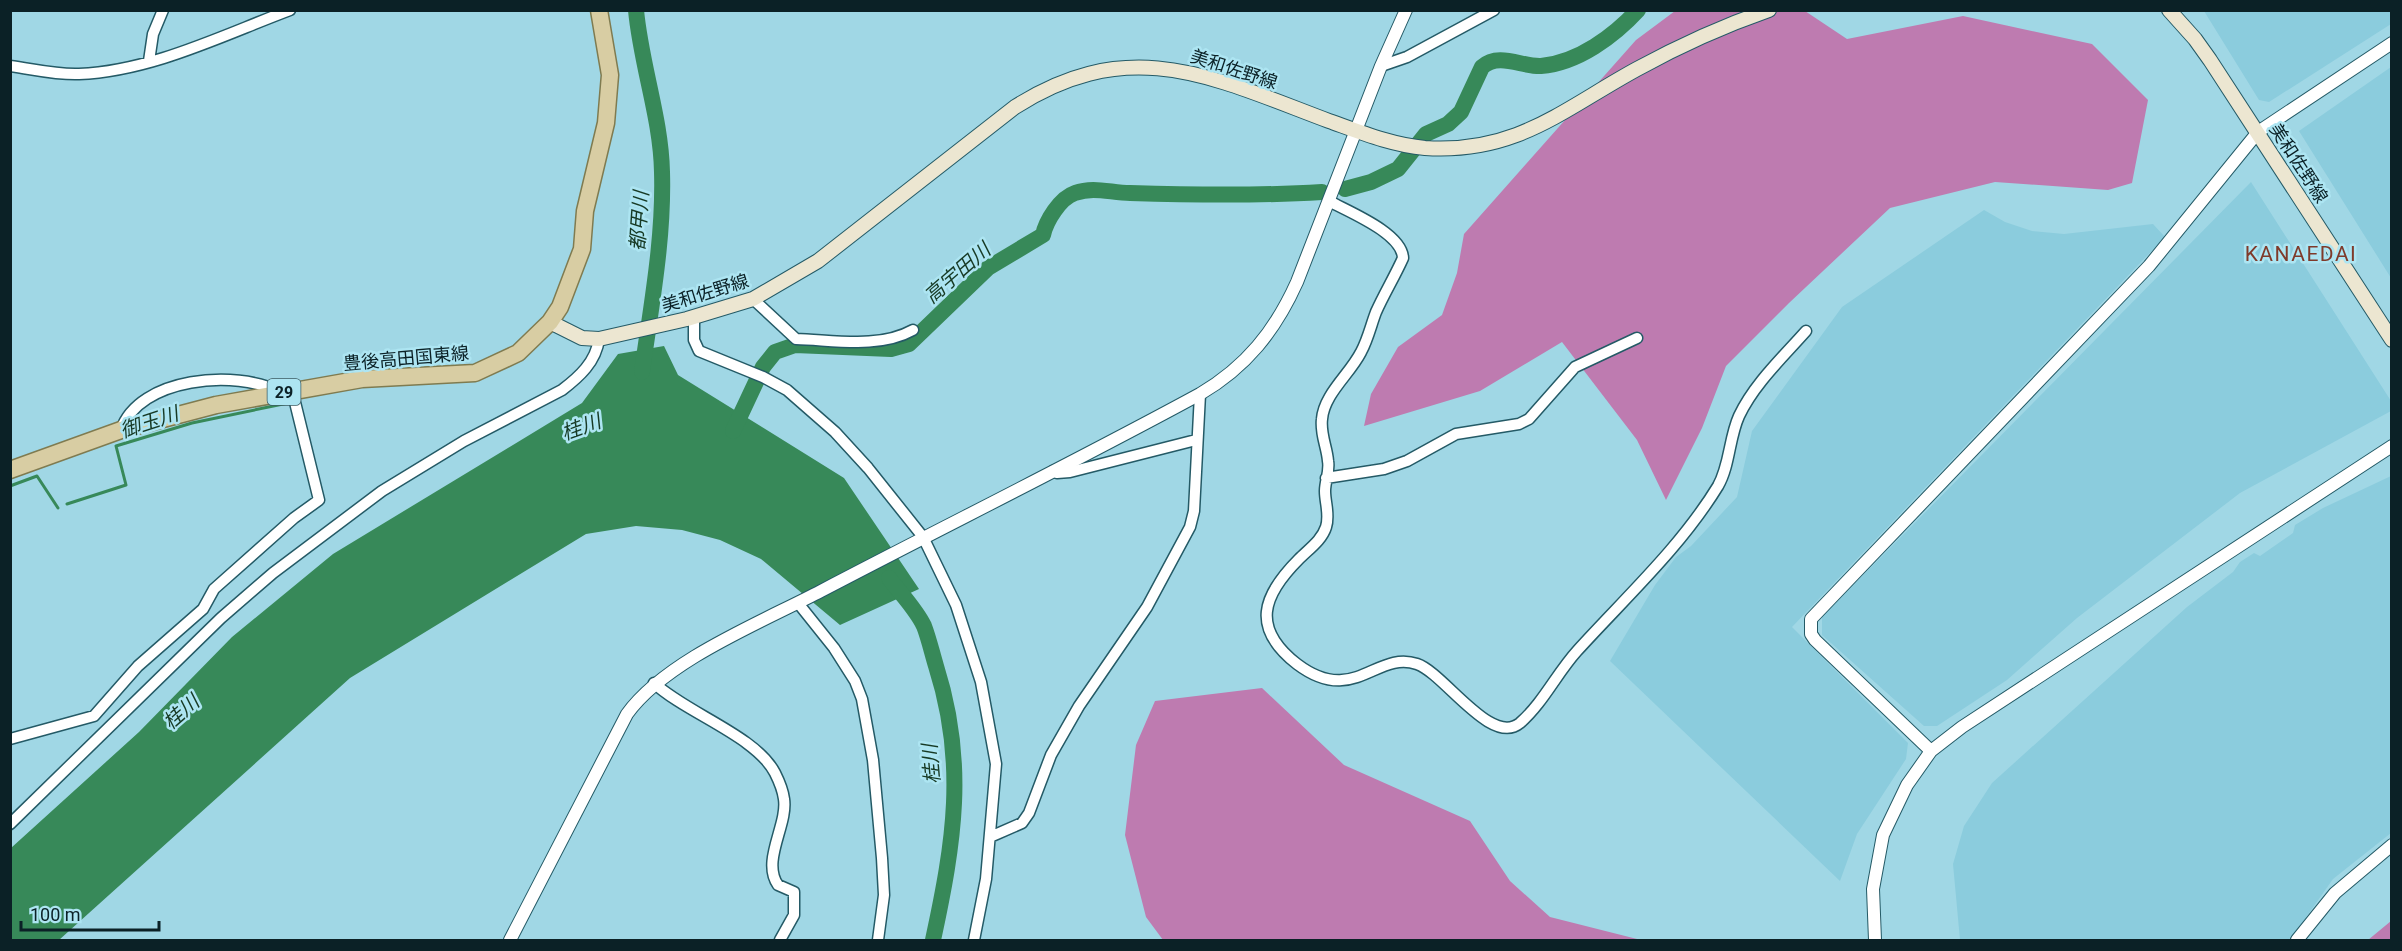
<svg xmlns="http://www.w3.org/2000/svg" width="2402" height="951" font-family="Roboto,'Noto Sans JP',sans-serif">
<rect width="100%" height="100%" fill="#a0d7e5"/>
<path fill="#8bccdd" d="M2204,11H2391V24L2269,102L2259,100Z
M2391,67V278L2299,131Z
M2251,182L2391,401V411L2240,493L2077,618L2007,680L1937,726H1924L1822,635V617Z
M1984,210L2005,222L2032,231L2064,234L2153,224L2165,237L1792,627L1908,743L1906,759L1857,834L1840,881L1610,661L1655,585L1676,557L1691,546L1737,497L1752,431L1842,307Z
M2391,476V833L2333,879L2290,940H1960L1953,864L1964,826L1992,783L2187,607L2233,572L2240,562L2254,553L2260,556L2293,533L2295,525L2323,508Z"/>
<path fill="#be7bb0" d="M1675,11H1805L1847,39L1963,16L2092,44L2148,100L2132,183L2108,190L1995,182L1890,208L1789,303L1726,366L1702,428L1666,500L1637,440L1562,342L1480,391L1364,426L1371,394L1398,347L1442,315L1457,273L1464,234L1636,40Z
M1262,688L1344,765L1470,821L1510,881L1550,917L1641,940H1163L1146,917L1125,835L1136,745L1155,701Z
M2391,921V940H2368Z"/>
<path fill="#378959" d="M664,346L678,375L844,478L919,589L840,625L761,559L720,540L682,530L636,526L586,534L350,678L59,940H11V848L139,732L232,637L333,554L582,403L618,354Z"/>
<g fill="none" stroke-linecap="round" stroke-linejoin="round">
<path stroke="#378959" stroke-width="3" d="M10,486L37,476L58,508
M67,504L126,485L116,446L192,423L288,403"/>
<path stroke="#378959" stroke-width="16" d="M636,10C641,65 661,118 662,172C664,239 651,306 642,372
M1345,189L1371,182L1398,169L1426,134L1448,124L1461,112L1482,67C1499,52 1522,67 1541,66C1578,63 1614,36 1638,10
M733,431L763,367L775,352L795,345L891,349L909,344L988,268L1043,235C1046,221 1060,198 1075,193C1094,186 1111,193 1130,193C1194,195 1258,196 1322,192
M889,578C900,593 916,609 924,626C929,639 932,653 936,666C967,763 954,843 933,940"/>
<g stroke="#245a66" stroke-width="13">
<path id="minor" d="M149,61L153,34L163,10
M10,66C33,69 56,75 79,74C152,71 223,35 290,10
M1381,66L1407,57L1494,10
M1329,201C1349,212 1402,233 1403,258C1395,276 1384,294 1376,312C1371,325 1368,339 1361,352C1350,374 1324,394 1322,419C1320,434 1327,447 1328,461C1330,471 1325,481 1325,491C1325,503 1330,515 1326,527C1322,540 1309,549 1299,559C1262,596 1251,628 1297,664C1354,707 1376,650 1417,664C1444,673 1491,747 1520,723C1543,703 1557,673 1577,651C1625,598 1680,548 1718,486C1730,465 1729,438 1739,416C1754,384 1783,357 1806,331
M753,299L796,339C834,340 879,349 913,330
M694,317V340L699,351L763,377L787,390L835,432L868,468L923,537L956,605L981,682L996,764L986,879L974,940
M121,430C139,377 236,369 280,392
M1053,471L1057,473L1070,472L1196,440
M1326,478L1384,469L1407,461L1456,434L1519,424L1529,419L1575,367L1637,338
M798,603L834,648L855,681L862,699L873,760L882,858L884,895L878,940
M654,683C686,713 756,736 775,773C779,781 783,791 784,799C788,825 761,861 778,885L794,892V915L780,940
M10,739L94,716L138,666L203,609L214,589L294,518L319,500L292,390
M10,824L221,618L273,573L382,491L464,441L562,390C579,377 596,362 599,339
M990,837L1022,823L1029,813L1051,755L1079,706L1147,607L1190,527L1194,511L1200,394"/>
</g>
<g stroke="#245a66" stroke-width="14">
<path id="tertiary" d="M1931,751L1815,640L1811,634V619L2149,266L2258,132L2392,43
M510,940L627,714C666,660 762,622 821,591C947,525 1075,462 1200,394C1246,367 1275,331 1297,282L1381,66L1406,10
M1875,940L1873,889L1883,835L1907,785L1931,751L1962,727L2392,446
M2297,940L2335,893L2392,845"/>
</g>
<g stroke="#245a66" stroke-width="16">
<path id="secondary" d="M2169,10L2195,39L2210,60L2392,340
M550,322L582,338L599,339L687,319L753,299L818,261L1015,107C1131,33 1214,78 1329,121C1360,132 1392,145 1425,148C1516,154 1562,110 1637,69C1679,46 1723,26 1769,10"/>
</g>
<g stroke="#7f7b50" stroke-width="19">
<path id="primary" d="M10,470L121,430L216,405L362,379L475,373L518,353L550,322L560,307L582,249L585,211L606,123L610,75L599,10"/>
</g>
<use href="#minor" stroke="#fff" stroke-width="10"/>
<use href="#tertiary" stroke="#fff" stroke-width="12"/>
<use href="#secondary" stroke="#ece6d1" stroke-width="14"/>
<use href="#primary" stroke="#d8cda3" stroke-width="16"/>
</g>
<g text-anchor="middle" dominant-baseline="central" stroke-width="5" stroke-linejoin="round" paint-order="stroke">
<rect fill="#ade5f2" stroke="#3c5c63" stroke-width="1.5" x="267.5" y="379" width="33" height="26" rx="4.5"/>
<g font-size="16" font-weight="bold" fill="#0b2126">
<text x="284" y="392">29</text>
</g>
<g font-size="18" fill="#0b2126" stroke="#ade5f2">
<text transform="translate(1234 69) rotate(18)">美和佐野線</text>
<text transform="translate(2299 163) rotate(57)">美和佐野線</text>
<text transform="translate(705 293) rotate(-17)">美和佐野線</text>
<text transform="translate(406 358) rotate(-5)">豊後高田国東線</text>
</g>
<g font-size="20" font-style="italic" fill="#173a25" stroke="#ade5f2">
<text transform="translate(639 221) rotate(-86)">都甲川</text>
<text transform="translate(957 273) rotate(-41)">高宇田川</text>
<text transform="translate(149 422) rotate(-18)">御玉川</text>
<text transform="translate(581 427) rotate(-20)">桂川</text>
<text transform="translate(181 712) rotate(-41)">桂川</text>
<text transform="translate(931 764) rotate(-95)">桂川</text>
</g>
<g font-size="21" letter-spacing="1.5" fill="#7f3a2a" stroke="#ade5f2">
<text x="2301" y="254">KANAEDAI</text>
</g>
</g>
<rect width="2402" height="951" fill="none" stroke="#0b2126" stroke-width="24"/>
<path d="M21 921v9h138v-9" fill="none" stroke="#0b2126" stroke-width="3"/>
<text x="30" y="921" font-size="18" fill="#0b2126" stroke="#ade5f2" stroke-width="4.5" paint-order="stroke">100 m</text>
</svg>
